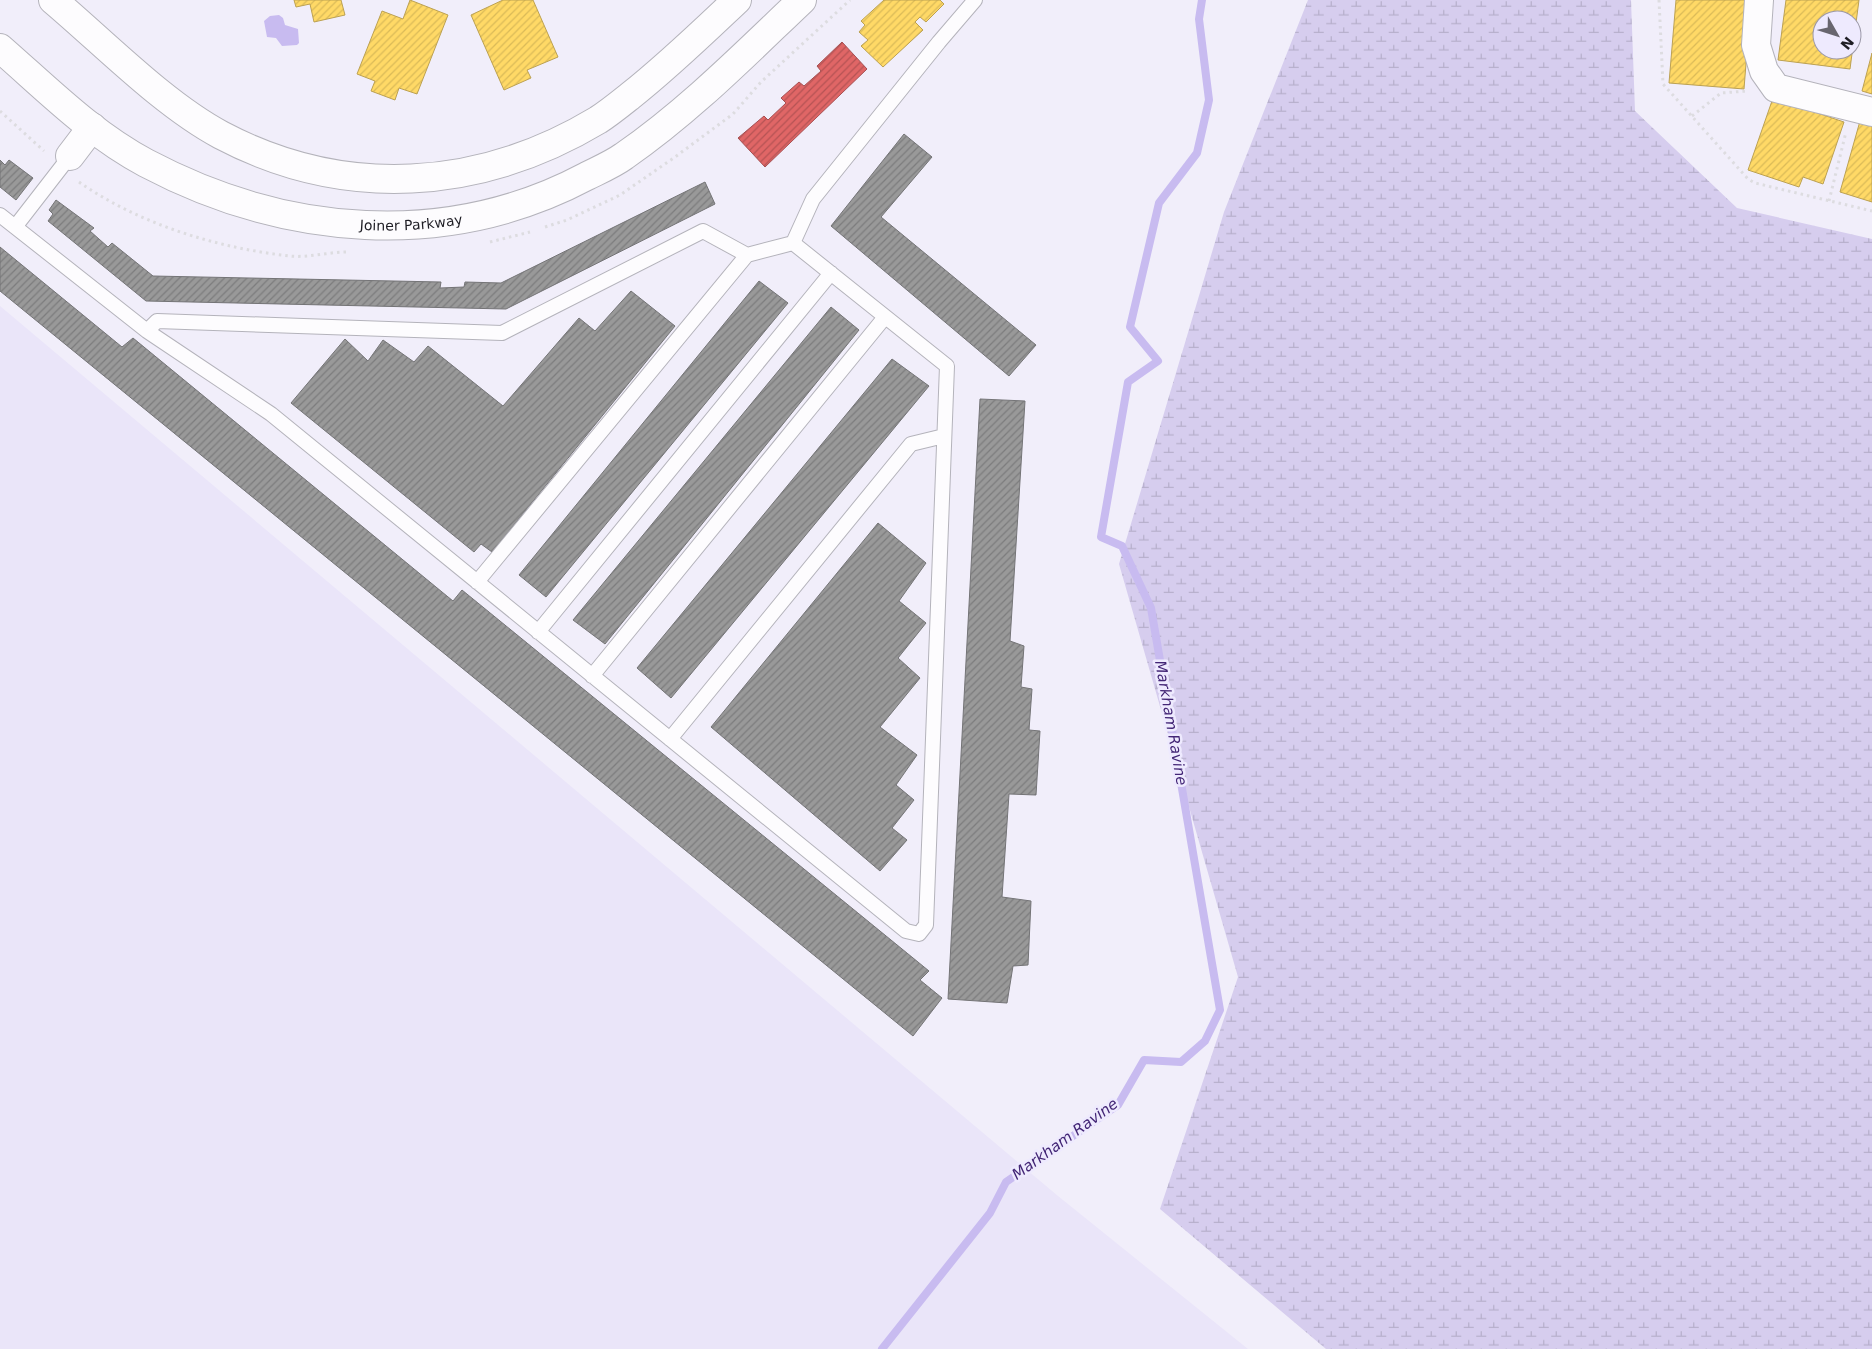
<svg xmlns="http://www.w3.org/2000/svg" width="1872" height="1349" font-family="'DejaVu Sans',sans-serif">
<defs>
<pattern id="wetland-marsh" width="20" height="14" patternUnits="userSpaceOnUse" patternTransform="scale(1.25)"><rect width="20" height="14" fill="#d6cdee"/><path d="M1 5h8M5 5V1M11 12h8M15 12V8" fill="none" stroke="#b7b0cc"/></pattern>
<pattern id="homes-hatch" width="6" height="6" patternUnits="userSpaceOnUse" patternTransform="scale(1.25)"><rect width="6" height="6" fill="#ffd966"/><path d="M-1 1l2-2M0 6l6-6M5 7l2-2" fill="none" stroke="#daba58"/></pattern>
<pattern id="shops-hatch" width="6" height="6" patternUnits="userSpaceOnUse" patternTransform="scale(1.25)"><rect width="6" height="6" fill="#e06666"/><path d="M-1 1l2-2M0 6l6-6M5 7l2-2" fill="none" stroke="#b55354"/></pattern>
<pattern id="industry-hatch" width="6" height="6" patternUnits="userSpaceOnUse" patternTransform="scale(1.25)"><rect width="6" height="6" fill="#999"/><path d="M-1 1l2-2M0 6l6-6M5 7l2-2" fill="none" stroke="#7c7c7d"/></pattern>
</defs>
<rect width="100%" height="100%" fill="#f1eefa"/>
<path fill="#eae5f9" d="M0,306L1058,1196L1248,1349H0Z"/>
<path fill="url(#wetland-marsh)" d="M1308,0H1631L1635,111L1737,208L1872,239V1349H1326L1160,1209L1238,977L1119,564L1224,212Z"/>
<path fill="#c8bbf0" d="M279,15L283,18L285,25L298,29L299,43L297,45L282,46L276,38L267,37L264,21L270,16Z"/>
<path fill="url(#homes-hatch)" stroke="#bca152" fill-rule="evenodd" d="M294,0H341L345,15L314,22L310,4L296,7Z
M410,0L448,15L417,94L399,88L395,100L371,91L375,81L357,74L382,11L403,19Z
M533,0L558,57L527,70L531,78L504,90L471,15L503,0Z
M884,0H940L944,4L926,22L920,17L915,22L923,30L883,67L861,46L868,40L859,32L865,25L861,21Z
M1676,0H1751L1744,89L1669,83Z
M1786,0H1859L1850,69L1778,60ZM1822,20H1852V50H1822Z
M1872,53V94L1862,91Z
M1773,98L1844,122L1823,184L1803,177L1799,187L1748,170Z
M1860,121L1872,124V202L1840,192Z"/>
<path fill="url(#shops-hatch)" stroke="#a65052" d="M842,42L867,69L765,167L738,138L764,116L768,120L786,103L781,98L799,82L804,86L821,71L817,66Z"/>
<path fill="url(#industry-hatch)" stroke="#747476" d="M904,134L932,157L881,217L1036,345L1009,376L831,226Z
M0,160L5,165L9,160L33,178L16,200L0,187Z
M705,182L715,204L506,309L146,301L48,221L53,214L49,210L56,200L94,228L90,231L108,247L112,243L153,276L441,282L440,288L464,287L465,282L501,283Z
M0,247L122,347L133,338L453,601L462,590L929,971L920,980L942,998L913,1036L0,291Z
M759,281L788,303L546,597L519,575Z
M631,291L675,326L492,552L481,544L474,552L291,403L345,339L368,361L383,340L414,362L428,346L503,406L579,318L595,331Z
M831,307L859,330L605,644L573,620Z
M892,359L929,386L671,698L637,668Z
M980,399L1025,401L1010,641L1024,646L1021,687L1032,689L1029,730L1040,731L1036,795L1009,794L1002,897L1031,901L1028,965L1013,966L1007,1003L948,999Z
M878,523L926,563L899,601L926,623L898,658L920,678L880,727L917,755L896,785L914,800L892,828L907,840L880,871L711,727Z"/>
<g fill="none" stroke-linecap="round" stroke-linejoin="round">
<path stroke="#c8bbf0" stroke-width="8" d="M882,1349L990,1213L1006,1182L1118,1105L1144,1060L1181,1062L1205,1041L1220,1010L1151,608L1122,546L1101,537L1128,382L1158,361L1130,327L1159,203L1197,153L1209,100L1199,19L1202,0"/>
<g stroke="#b4b3bb" stroke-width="16">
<path id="lane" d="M0,215L147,331L271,414L906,931L919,934L926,925L947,366L793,243
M15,227L70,156
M793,243L813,199L939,42L975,0
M147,331L157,321L502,333L703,231L747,255L793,243
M477,582L747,255
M538,632L831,273
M592,676L885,317
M670,739L911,444L944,436"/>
</g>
<g stroke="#b4b3bb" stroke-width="30">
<path id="street" d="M1759,0L1756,45L1764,71L1776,88L1872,112"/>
</g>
<g stroke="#b4b3bb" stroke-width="30">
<g id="secondary">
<path d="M53,0C104,43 163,104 221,135C344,200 480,191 598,120C609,113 620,104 630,96C668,66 702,33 737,0"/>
<path id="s1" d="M0,48C46,88 91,134 146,163C284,236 446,251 587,176C599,170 613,164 624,156C689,111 745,54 802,0"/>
<path d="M70,156L92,127"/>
</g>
</g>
<path stroke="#dddce0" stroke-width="3" stroke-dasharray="2.5 4" stroke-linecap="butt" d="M1659,0L1663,84L1748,179L1755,183L1872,211
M0,111L44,151
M1692,116L1721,93L1747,91
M79,182C139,224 217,248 290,256C308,258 328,252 347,252
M1829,201L1846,132
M545,227L567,220L620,195L675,157L733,114L761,82L850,0
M490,242L530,232"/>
<use href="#lane" stroke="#fdfcfe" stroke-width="14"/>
<use href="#street" stroke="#fdfcfe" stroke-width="28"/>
<use href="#secondary" stroke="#fdfcfe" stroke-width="28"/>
</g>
<g text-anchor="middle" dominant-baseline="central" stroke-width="5" stroke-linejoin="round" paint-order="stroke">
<g font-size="14" fill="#1e1d24" stroke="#eeeafe">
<text stroke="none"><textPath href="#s1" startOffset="462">Joiner Parkway</textPath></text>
</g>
<g font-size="15" font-style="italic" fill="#432676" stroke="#eeeafe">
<text transform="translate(1171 723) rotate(80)">Markham Ravine</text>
<text transform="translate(1065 1139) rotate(-36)">Markham Ravine</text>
</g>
</g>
<g transform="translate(1837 35) rotate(129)"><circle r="24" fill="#eeeafe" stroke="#9b98a7"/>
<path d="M0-4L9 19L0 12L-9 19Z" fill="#68666f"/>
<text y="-8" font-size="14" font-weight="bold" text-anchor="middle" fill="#1e1d24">N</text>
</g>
</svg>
